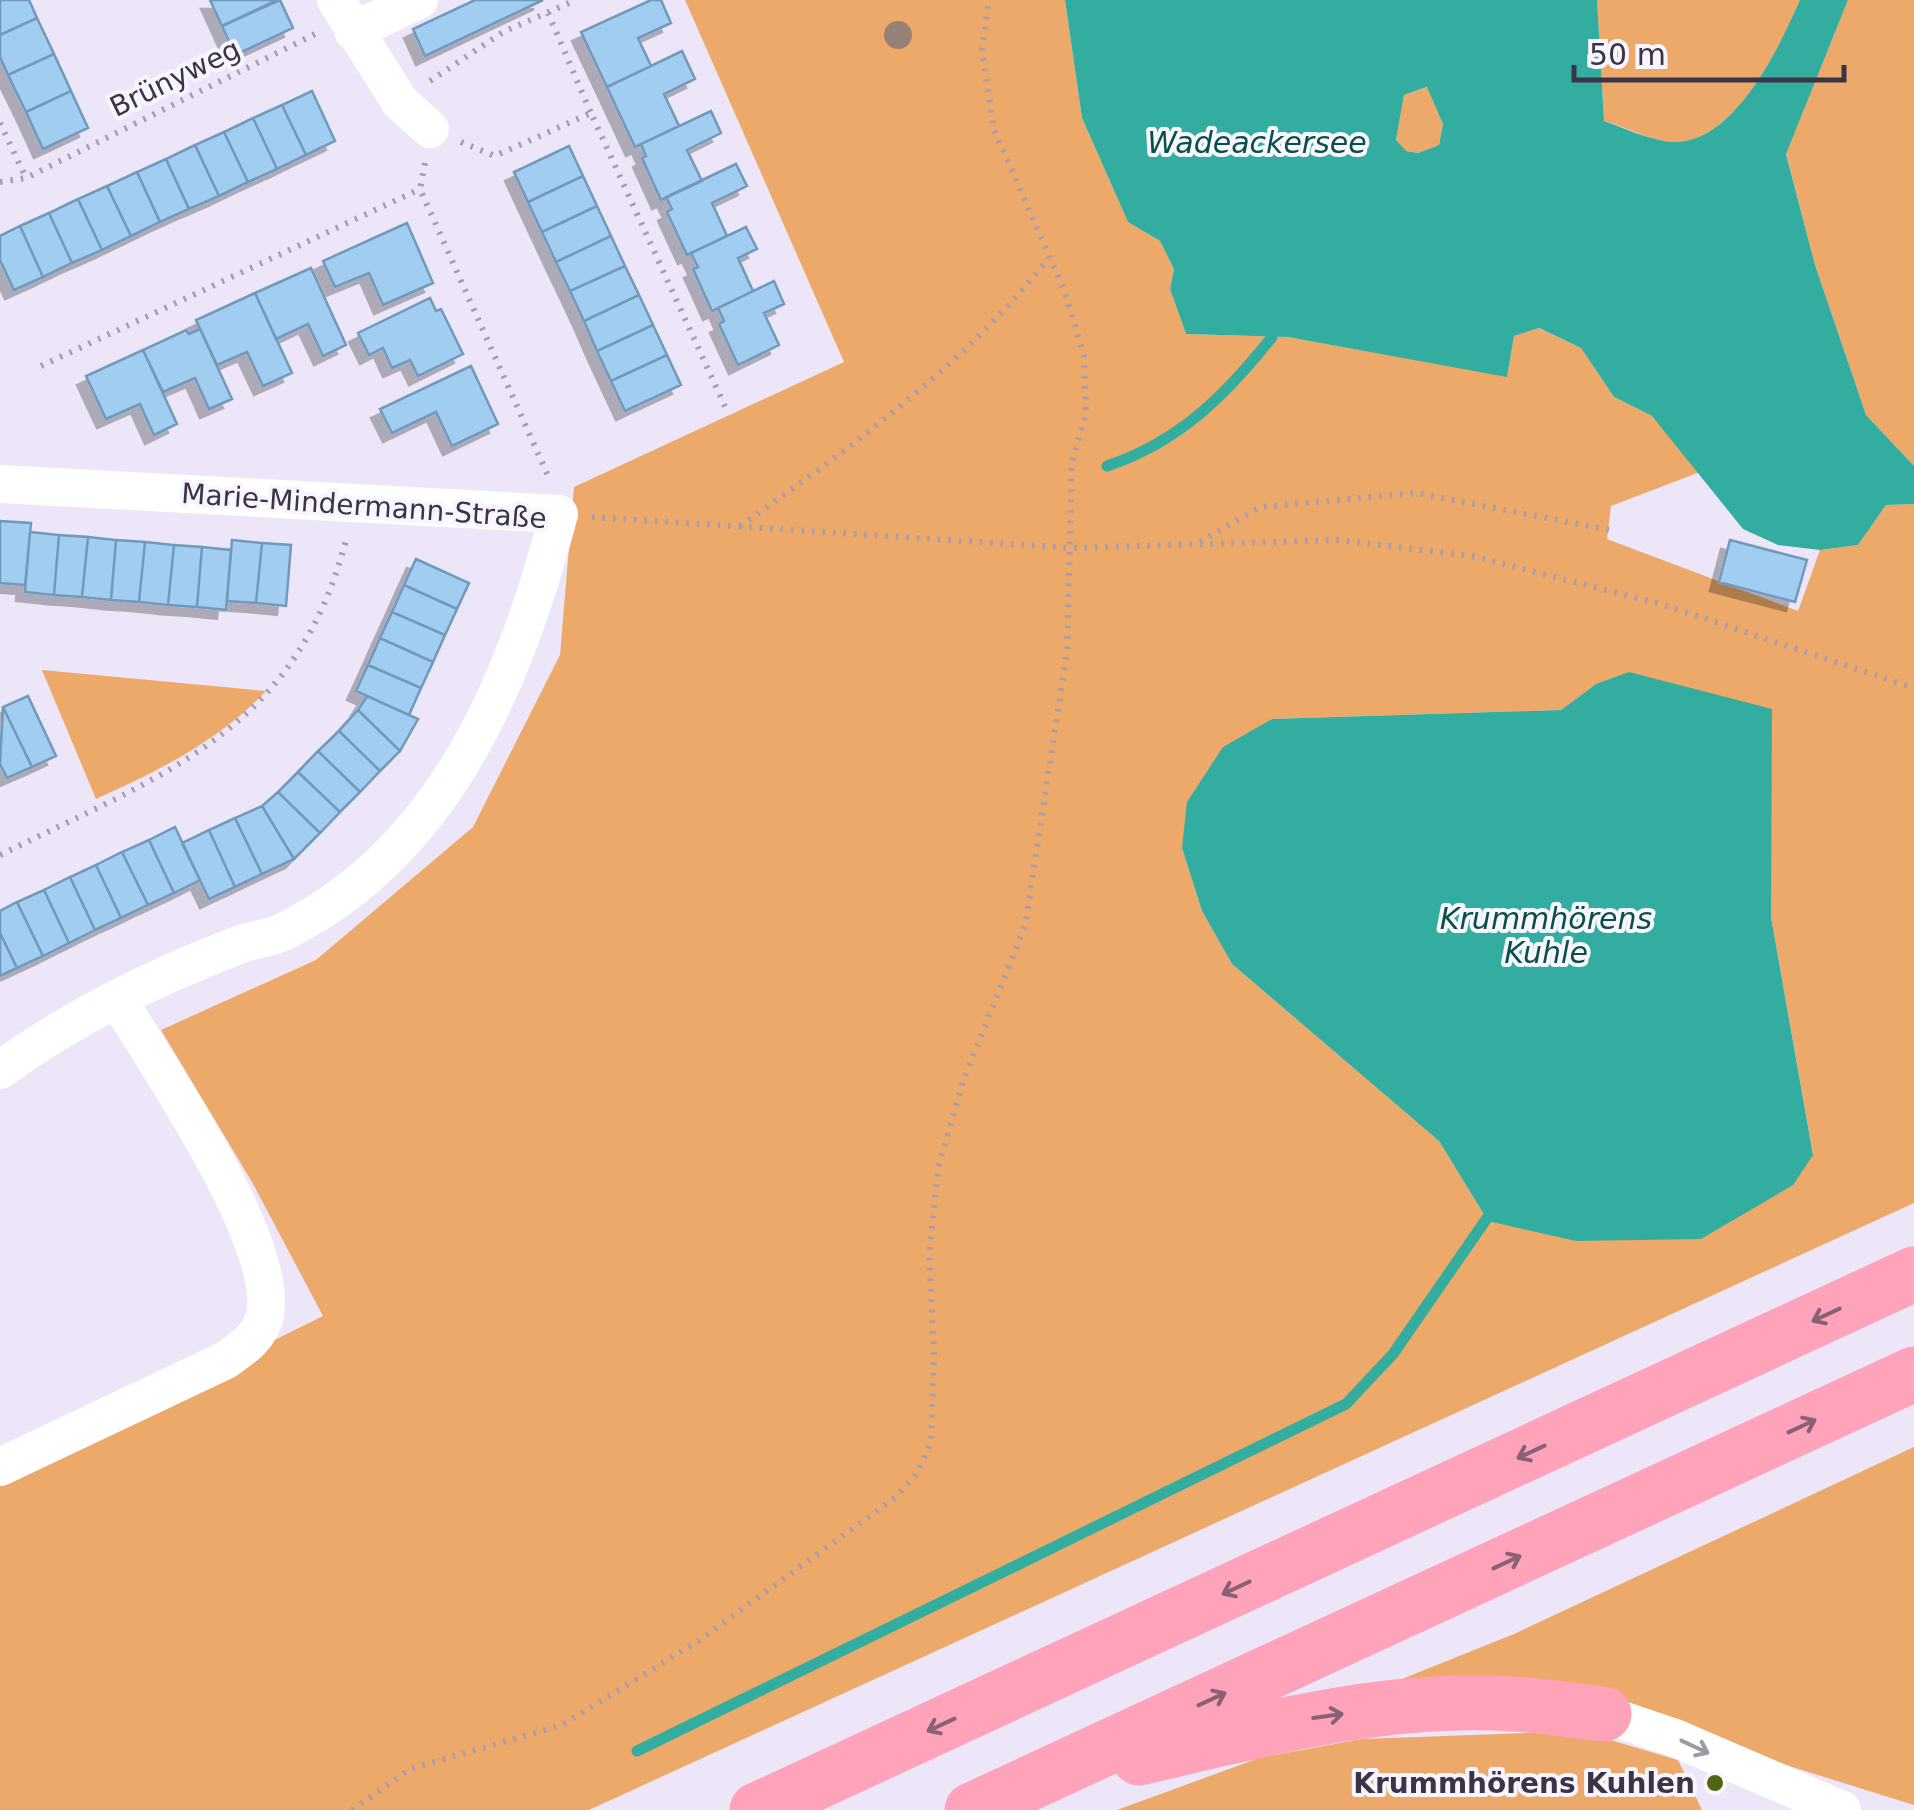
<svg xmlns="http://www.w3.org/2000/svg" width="1914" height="1810" font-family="'DejaVu Sans',sans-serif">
<defs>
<filter id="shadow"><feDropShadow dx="-9" dy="9" stdDeviation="0" flood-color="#0004"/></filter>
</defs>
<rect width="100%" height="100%" fill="#ede6f9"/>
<path fill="#eca969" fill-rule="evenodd" d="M685,0H1065L1082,118L1128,222L1160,241L1174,269L1170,289L1186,334L1288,337L1507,376L1514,336L1538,328L1581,348L1614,397L1652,416L1700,472L1611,506L1607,539L1798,611L1820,550L1858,545L1886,505L1914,504V1203L589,1810H0V1476L323,1316L252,1182L161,1030L316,960L473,827L560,655L574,487L844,362ZM1596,684L1771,709V917L1813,1154L1488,1221L1439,1141L1232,964L1202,911L1182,848L1272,719L1561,710Z
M1597,0H1800C1778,49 1734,145 1671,142C1650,140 1625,127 1604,121Z
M1848,0H1914V466L1866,415L1815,265L1786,153Z
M1428,87L1443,124L1439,145L1418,153L1405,151L1396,140L1404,95Z
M42,670L266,691C217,742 160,770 96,799Z
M1914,1447V1805L1789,1766L1587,1686L1387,1685L1514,1634Z
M1580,1731L1678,1760L1702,1810H1117L1259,1758L1362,1739Z"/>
<path fill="#33ad9f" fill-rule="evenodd" d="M1065,0H1597L1604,121C1624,128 1650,140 1671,142C1734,145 1778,49 1800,0H1848L1786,154L1815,265L1866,415L1914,466V504L1886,505L1858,545L1820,550L1778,545L1743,529L1652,416L1614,397L1581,348L1539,328L1514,336L1507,377L1288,337L1186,334L1170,289L1174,269L1160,241L1128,222L1082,118ZM1427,87L1443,124L1439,145L1418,153L1406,151L1396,140L1404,95Z
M1629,672L1772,709L1771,917L1813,1155L1793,1185L1701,1239L1576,1241L1488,1221L1439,1141L1232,964L1202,911L1182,848L1187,802L1223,747L1272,719L1561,710L1596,684Z"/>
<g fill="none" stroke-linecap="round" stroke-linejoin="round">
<path stroke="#33ad9f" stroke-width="11" d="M1107,466C1179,442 1226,395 1272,337
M637,1751L1346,1404L1393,1354L1494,1208"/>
</g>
<path fill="#a1cdf1" stroke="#6f99bb" stroke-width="2.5" filter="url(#shadow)" d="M0,0H29L37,18L0,35Z
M210,0H277L222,26Z
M280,0L293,28L235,55L222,26Z
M475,0H543L425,56L413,29Z
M651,0H661L671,23L638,38L651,66L607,87L581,32Z
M37,18L54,54L8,75L0,57V35Z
M682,51L695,79L664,94L679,126L635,147L607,87Z
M54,54L71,91L26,112L8,75Z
M71,91L88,128L43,149L26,112Z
M312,91L335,141L306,155L282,105Z
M282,105L306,155L277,169L253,118Z
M711,111L721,133L687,150L702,181L661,200L642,158L646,156L641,144Z
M253,118L277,169L248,182L224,132Z
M224,132L248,182L219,196L195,145Z
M195,145L219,196L189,209L166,159Z
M569,146L583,176L528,202L514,172Z
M166,159L189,209L160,222L137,172Z
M736,164L747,186L712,203L727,236L687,255L667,212L672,209L666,197Z
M137,172L160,222L131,236L107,186Z
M583,176L597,206L542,232L528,202Z
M107,186L131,236L102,250L78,199Z
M78,199L102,250L72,263L49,213Z
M597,206L611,236L556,262L542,232Z
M49,213L72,263L43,277L20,226Z
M407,223L433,283L383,305L369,273L335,287L323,261Z
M20,226L43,277L14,290L0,260V236Z
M746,227L757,249L738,258L753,291L712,311L693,269L698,267L691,253Z
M611,236L625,266L570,291L556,262Z
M625,266L639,295L584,321L570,291Z
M311,268L346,345L323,356L308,324L276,339L255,293Z
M774,281L784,304L764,313L779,345L738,365L719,324L724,321L718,308Z
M255,293L292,373L263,386L247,352L217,365L196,320Z
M639,295L653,325L597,351L584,321Z
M430,298L436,311L441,309L463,354L418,376L410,360L392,368L383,348L369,355L358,333Z
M653,325L667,355L611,381L597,351Z
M200,329L232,399L209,409L195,378L163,392L143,350L186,330L189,334Z
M143,350L177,424L154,435L140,404L106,419L86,376Z
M667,355L681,385L625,411L611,381Z
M471,366L498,424L452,446L436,412L392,433L380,409Z
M0,521L31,523L25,585L0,583Z
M30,532L59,535L54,595L25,592Z
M59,535L88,537L82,597L54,595Z
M88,537L116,540L111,600L82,597Z
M116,540L145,542L139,602L111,600Z
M232,540L262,543L256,603L227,601Z
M1730,540L1807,560L1795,602L1719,582Z
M145,542L174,545L168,605L139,602Z
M262,543L291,545L286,606L256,603Z
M174,545L202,547L197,607L168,605Z
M202,547L231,550L226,610L197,607Z
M416,559L469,583L457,609L404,585Z
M404,585L457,609L445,635L392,612Z
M392,612L445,635L433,662L380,638Z
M380,638L433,662L421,688L368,665Z
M368,665L421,688L409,715L356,691Z
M28,696L56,756L32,767L3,707Z
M367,696L418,719L400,751L358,710Z
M3,707L32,767L7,778L0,764Z
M358,710L400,751L380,771L339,731Z
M339,731L380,771L360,792L318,751Z
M318,751L360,792L340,812L298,772Z
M298,772L340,812L320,833L278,792Z
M278,792L320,833L294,859L262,806Z
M262,806L294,859L262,874L235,818Z
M235,818L262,874L235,887L209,830Z
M175,827L200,880L174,893L149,840Z
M209,830L235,887L209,899L182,843Z
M149,840L174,893L148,905L122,852Z
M122,852L148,905L121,918L96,865Z
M96,865L121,918L95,930L70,877Z
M70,877L95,930L69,943L44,890Z
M44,890L69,943L43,956L17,902Z
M17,902L43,956L17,968L0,933V911Z
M0,933L17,968L0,976Z"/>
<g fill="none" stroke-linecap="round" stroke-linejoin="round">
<path stroke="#a59db0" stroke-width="6" stroke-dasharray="2.5 8" stroke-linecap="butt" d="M548,13L591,113
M430,81L503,32L576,0
M0,123L26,178
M461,142L495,156L591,113L727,411
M425,163L420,189L549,478
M0,182L26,178L317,33
M41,366L420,189
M592,517L1072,548L1339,540L1472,556L1661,604L1914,688
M740,526C852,447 963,366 1049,258
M1200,542L1260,507L1416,493L1615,531
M0,855C164,774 298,731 347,536
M352,1810L410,1769L562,1725L698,1641L896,1497L918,1472L931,1441L934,1352L929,1255L938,1168L963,1081L1025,926L1067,651L1072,462L1086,414L1084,356L1065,292L994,130L982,50L989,0"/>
<path stroke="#fff" stroke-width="38" d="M336,0L400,102L430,129
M353,31L419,0
M0,484L559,514C515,679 447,850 285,931C272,938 255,939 241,944C157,976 73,1017 0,1070
M0,1467L226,1360C243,1348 260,1337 265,1315C279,1241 158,1066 118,1000
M1604,1714L1675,1738L1842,1810"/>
<path stroke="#fea3b9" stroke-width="55" d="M1139,1758C1260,1730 1385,1696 1512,1704C1542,1705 1573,1711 1604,1714
M757,1810L1914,1274
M972,1810L1914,1374"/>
</g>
<circle fill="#968177" cx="898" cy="35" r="14"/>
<defs><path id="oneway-shaft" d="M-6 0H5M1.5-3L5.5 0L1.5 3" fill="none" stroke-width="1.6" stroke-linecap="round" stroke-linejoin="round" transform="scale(2.5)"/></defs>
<g stroke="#896074">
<use href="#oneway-shaft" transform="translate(1826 1315) rotate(155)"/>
<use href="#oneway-shaft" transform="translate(1802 1426) rotate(-25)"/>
<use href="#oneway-shaft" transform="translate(1531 1452) rotate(155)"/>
<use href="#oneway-shaft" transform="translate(1507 1562) rotate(-25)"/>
<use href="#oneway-shaft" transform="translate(1236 1588) rotate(155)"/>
<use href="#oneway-shaft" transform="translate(1212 1699) rotate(-25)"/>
<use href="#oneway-shaft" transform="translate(1328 1716) rotate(-8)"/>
<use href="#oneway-shaft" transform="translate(941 1725) rotate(155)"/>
</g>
<use stroke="#9d99a2" href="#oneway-shaft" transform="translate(1695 1747) rotate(25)"/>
<circle fill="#4f6512" stroke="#f9f5ff" stroke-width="4" cx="1715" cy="1783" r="10"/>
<g text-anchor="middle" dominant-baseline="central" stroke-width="8" stroke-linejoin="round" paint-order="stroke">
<g font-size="28" fill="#3b3346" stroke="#f9f5ff">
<text transform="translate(175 78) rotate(-26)">Brünyweg</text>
<text transform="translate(364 506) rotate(4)">Marie-Mindermann-Straße</text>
</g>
<g font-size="28" font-weight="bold" fill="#3b3346" stroke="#f9f5ff" text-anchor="end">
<text x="1695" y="1783">Krummhörens Kuhlen</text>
</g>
<g font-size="30" font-style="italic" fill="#084f48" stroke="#f9f5ff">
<text x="1257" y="142">Wadeackersee</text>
<text x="1546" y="918">Krummhörens<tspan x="1546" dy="34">Kuhle</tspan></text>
</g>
</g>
<path d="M1574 65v15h270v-15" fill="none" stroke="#3b3346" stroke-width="5"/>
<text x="1589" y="65" font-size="30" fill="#3b3346" stroke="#f9f5ff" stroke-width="8" paint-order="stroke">50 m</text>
</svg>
